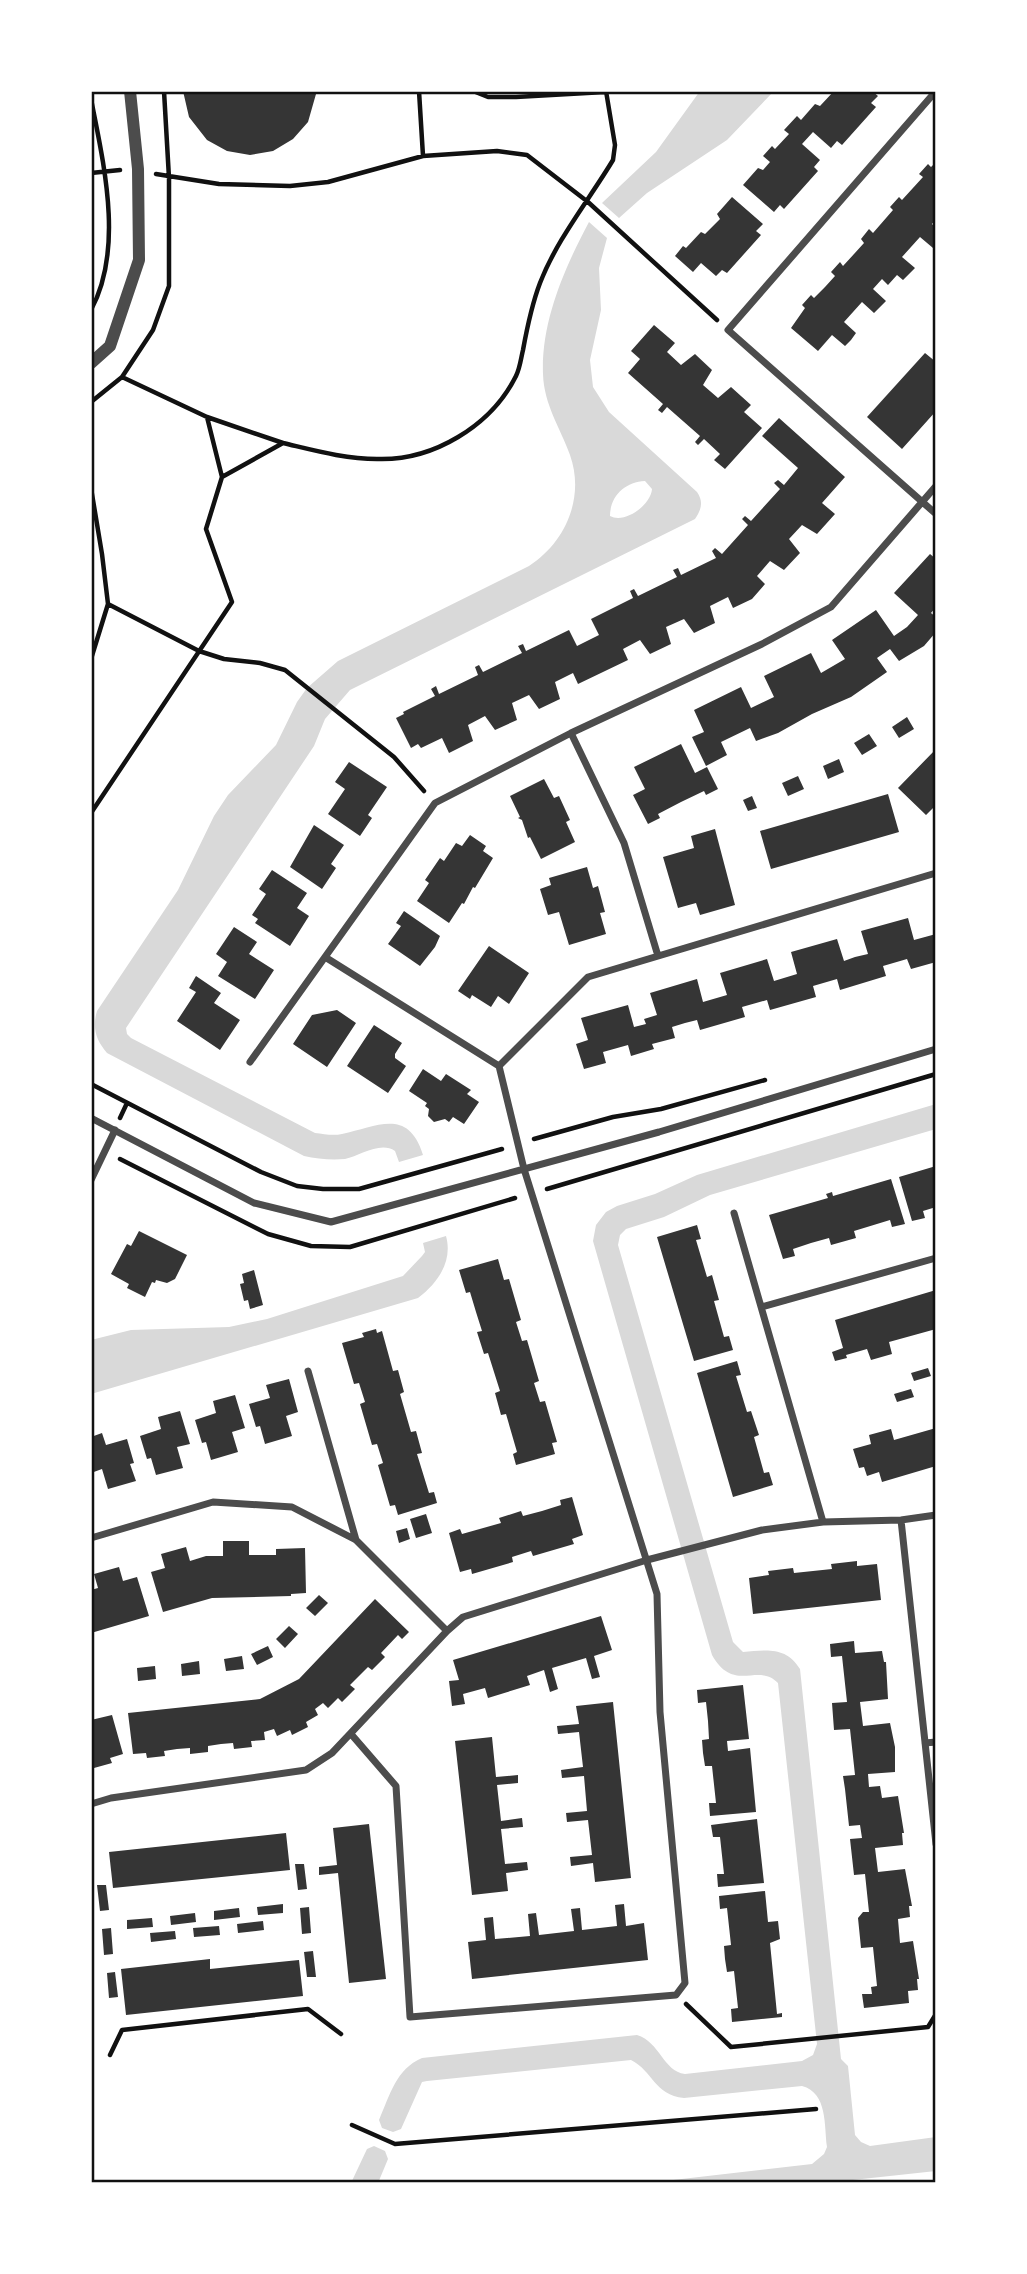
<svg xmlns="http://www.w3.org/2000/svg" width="1027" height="2274" font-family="Cabin,sans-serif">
<rect width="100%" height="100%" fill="#fff"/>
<path fill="#d9d9d9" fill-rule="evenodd" d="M700,91H774L727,140L647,193L619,218L602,203L656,152Z
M589,222L607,238L599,268L601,310L590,360L593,387L609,412L697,492C704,502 701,510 695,519L350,690L325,719L314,746L126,1028L127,1034L131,1038L315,1133C324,1134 333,1136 342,1134C377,1127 408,1107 423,1155L399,1162L395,1151C380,1141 360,1156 345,1159C331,1160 317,1159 304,1156L107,1053C96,1040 92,1028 97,1011L178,890L214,816L228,795L276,745L297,702L307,688L338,661L529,566C566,542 585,497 570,455C560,427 544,405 543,374C541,321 565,267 589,222ZM645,481L652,489C651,505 625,524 610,516C610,496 625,482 645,481Z
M936,1104V1129L710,1195L664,1217L626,1229L620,1235L618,1245L733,1642L743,1652C766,1650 786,1646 800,1669L841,2059L848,2066L855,2135L861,2142L870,2146L936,2137V2171L825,2183H647L812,2164L824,2154L827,2147C824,2126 828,2093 802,2086L684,2098C654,2095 653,2071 631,2060L427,2081L422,2082L401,2129L393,2132L382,2128L379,2120C390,2095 396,2069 422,2058L637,2035C660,2042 663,2071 685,2074L802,2061L813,2055L817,2044L778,1683C758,1662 734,1694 712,1655L593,1241L596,1225L606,1212L617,1206L655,1194L697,1175Z
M446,1236C453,1261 438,1283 418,1298L91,1394V1340L131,1330L229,1327L267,1319L403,1276L422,1256L425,1252L423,1243Z
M374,2146L385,2151L388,2159L378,2183H351L367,2149Z"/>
<path fill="#353535" d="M183,91H316V94L308,122L293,139L273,151L250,155L227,151L207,140L189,117Z
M834,91H872L878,96L871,103L876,107L842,145L837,141L831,148L813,132L802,144L820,160L814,167L818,171L784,209L780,205L774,212L743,185L758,168L763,170L770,162L763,156L772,146L775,149L789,134L784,130L797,116L801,120L815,104L820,106Z
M936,162V219L932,224L936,228V244L933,248L920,237L902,257L915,268L903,280L897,275L888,285L882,279L873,289L886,301L874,313L862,302L844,322L856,333L851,340L845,346L832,335L818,351L791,328L805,308L802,305L811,295L814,298L825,287L835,276L831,272L840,262L843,266L854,254L864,243L861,239L869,229L873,233L893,210L890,207L899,197L902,200L923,177L919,174L928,164L931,167Z
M732,197L763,224L756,231L761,235L727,273L722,270L716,276L701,263L693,272L675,256L683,246L686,248L701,232L705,234L720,219L717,214Z
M654,325L675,343L667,352L681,365L695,354L712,370L703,385L718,398L731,387L751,405L744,412L762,428L725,469L714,460L720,454L704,439L698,445L695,442L700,436L667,407L662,413L658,410L663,404L628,373L640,359L631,351Z
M925,353L936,362V411L902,449L867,417Z
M779,418L845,477L822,503L835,514L817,534L802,525L789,539L800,553L784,570L770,561L757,576L765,584L752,599L733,608L728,597L710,606L715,623L694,633L684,619L666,627L671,644L650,654L640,640L623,649L628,660L578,684L573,673L555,682L560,699L539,709L529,695L512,703L517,720L495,730L485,716L468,725L473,741L449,753L442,738L421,748L418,744L411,748L396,718L404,714L403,712L435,696L431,689L436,686L439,694L478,675L475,667L479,665L483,672L522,653L518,646L523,644L526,651L569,630L577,646L599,635L591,619L633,598L630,591L634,589L638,596L677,577L673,570L678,568L681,575L716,558L712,551L715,548L722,554L748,525L742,519L745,516L751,521L780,489L774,483L778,480L784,485L798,468L762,436Z
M930,554L936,559V607L931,613L936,617V632L924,646L899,661L890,649L877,658L887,672L851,697L812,714L778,733L756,741L750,728L721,742L727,755L706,766L692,737L704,732L694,710L741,687L751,708L774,697L764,676L811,653L821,673L845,659L832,640L876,610L894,636L907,627L918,615L894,593Z
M907,717L914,729L899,738L892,727Z
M869,734L877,746L862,755L854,743Z
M681,744L695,773L707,767L718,789L706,795L704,791L681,802L658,814L660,818L648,824L633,795L645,789L634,767Z
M936,749V805L926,815L898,788Z
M839,759L844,772L828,779L823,766Z
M349,762L387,787L368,815L372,818L360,836L328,814L345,789L335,782Z
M798,776L804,789L788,796L782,783Z
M544,779L554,798L559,796L570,820L566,822L575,842L541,859L530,837L528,838L522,820L518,818L520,817L510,796Z
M888,794L899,832L771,869L760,831Z
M752,796L757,808L748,811L743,800Z
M314,825L344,845L331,864L336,868L322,889L290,867Z
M715,829L735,905L700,915L696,903L678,908L663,857L694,848L691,836Z
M470,835L486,846L483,851L493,858L475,888L473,887L464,904L462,903L449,923L417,901L429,883L425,880L440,858L444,861L456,843L462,846Z
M587,867L593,888L598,886L605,912L600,913L606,934L569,945L559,912L548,915L540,889L551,885L549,878Z
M272,870L307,893L297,908L309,916L290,946L255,923L258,919L252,915L266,894L259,889Z
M404,911L440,936L435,947L420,966L388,944L401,926L396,923Z
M908,918L914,940L936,934V962L911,969L907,959L883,966L886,976L840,990L837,979L813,986L816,997L770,1010L767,1000L742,1007L745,1017L700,1030L697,1020L685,1023L672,1027L675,1038L652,1044L654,1049L631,1056L628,1045L603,1052L606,1063L584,1069L576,1044L588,1040L581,1018L628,1005L634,1027L646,1024L644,1019L657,1015L650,993L697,979L703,1002L727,995L720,973L767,959L774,981L797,974L791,952L837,939L844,961L855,957L868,954L861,931Z
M234,927L257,942L249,954L274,970L255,999L218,976L227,962L216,954Z
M489,946L529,973L509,1004L498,996L491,1007L472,995L470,999L458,991Z
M196,976L221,993L214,1003L240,1020L220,1050L177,1021L196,992L189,988Z
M337,1010L356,1023L327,1067L293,1044L312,1015Z
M374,1025L402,1043L395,1054V1058L406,1066L388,1093L347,1066Z
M423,1069L441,1081L446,1074L471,1090L467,1094L479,1102L464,1124L453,1117L449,1122L445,1119L434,1122L428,1116L429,1109L425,1106L427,1103L409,1091Z
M936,1166V1207L923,1211L925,1218L912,1221L899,1177Z
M891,1179L905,1224L892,1227L890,1220L854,1231L856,1238L831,1245L829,1238L811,1243L793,1249L795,1256L783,1259L769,1215L828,1198L826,1194L832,1192L833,1196Z
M697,1225L701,1239L696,1240L707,1277L712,1275L719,1300L714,1301L724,1337L729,1336L733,1350L694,1361L657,1237Z
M139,1231L187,1255L175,1279L167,1283L156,1280L155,1283L152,1282L145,1297L127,1288L129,1284L111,1274L127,1244L131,1246Z
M498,1259L504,1280L509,1279L521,1320L516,1322L522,1341L527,1340L539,1381L534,1383L540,1402L545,1401L557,1442L552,1443L555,1454L516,1465L513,1454L517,1452L506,1414L501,1415L495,1393L500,1391L488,1353L484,1354L477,1332L482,1331L476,1312L470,1292L466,1293L459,1270Z
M254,1270L263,1305L250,1309L248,1300L244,1301L240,1284L244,1283L242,1274Z
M936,1290V1329L889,1342L892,1354L871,1360L867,1349L846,1355L847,1358L835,1361L832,1352L843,1348L835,1320Z
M376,1329L377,1333L382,1331L393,1371L398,1370L404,1392L400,1394L411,1432L416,1431L422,1453L417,1454L429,1493L434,1492L437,1503L398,1515L395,1505L390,1506L378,1465L383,1463L377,1444L372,1445L360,1404L365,1402L359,1383L354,1384L342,1343L364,1337L362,1333Z
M737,1361L741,1375L736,1376L747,1412L751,1411L759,1435L754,1437L764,1473L769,1472L773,1485L733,1497L697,1373Z
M928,1368L931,1376L914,1381L911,1373Z
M289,1379L298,1412L286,1416L292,1436L265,1444L260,1426L256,1427L249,1404L270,1398L266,1385Z
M911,1389L914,1397L897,1402L894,1394Z
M235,1395L245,1428L232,1432L238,1452L211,1460L206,1442L202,1443L195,1420L216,1413L213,1401Z
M180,1411L190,1444L177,1447L183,1468L156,1475L151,1458L147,1459L140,1436L161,1429L158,1417Z
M936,1428V1466L882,1482L879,1472L867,1476L864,1467L859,1468L853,1449L871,1444L869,1435L891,1429L894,1440Z
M102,1433L106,1445L127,1439L134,1463L130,1464L136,1481L108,1489L102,1469L91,1473V1437Z
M572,1497L583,1535L572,1539L574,1544L533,1556L531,1551L512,1557L513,1562L472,1574L471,1569L460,1572L449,1533L460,1529L462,1534L501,1523L499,1518L521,1511L523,1516L542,1511L561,1505L560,1500Z
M426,1514L432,1533L416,1538L410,1519Z
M407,1528L410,1539L399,1543L396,1531Z
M223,1541H249V1555H276V1549L305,1548L306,1593L291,1594V1596L212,1598L163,1612L151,1572L165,1568L161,1554L186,1547L190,1561L206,1556H223Z
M857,1561V1566L877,1564L881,1600L753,1614L749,1578L769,1575L768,1571L793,1568L794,1573L832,1569L831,1564Z
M119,1567L123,1581L137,1577L149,1616L91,1633V1590L98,1588L94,1574Z
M319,1595L328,1603L315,1616L306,1608Z
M375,1599L409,1632L402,1639L398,1635L381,1653L385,1657L372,1670L368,1667L350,1685L355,1689L342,1702L338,1698L328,1708L323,1703L315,1709L318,1715L306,1722L308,1727L292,1735L290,1730L277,1736L274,1729L264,1732L265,1740L251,1741L252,1747L234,1749L233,1743L221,1744L208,1746V1752L190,1754V1748L177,1749L164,1751L165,1756L147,1758L146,1753L133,1754L128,1713L260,1699L299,1679Z
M601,1616L612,1650L594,1656L600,1677L592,1679L586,1658L552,1668L558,1689L550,1692L544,1670L527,1676L530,1685L488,1698L485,1688L463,1694L465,1704L452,1706L449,1681L459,1680L453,1660Z
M289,1626L298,1634L285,1648L276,1639Z
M854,1641L855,1653L882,1651L884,1662H886L888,1699L860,1702L863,1726L890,1723L895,1747V1772L868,1774L869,1787L880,1786L882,1798L898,1796L904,1833H902L903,1845L875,1848L878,1872L905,1869L912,1906H909L910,1917L898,1919L900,1943L913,1941L919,1979H917L918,1990L908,1991L909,2003L864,2008L862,1994H872L871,1987L877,1986L873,1947L861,1948L858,1918L863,1912H869L865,1874L854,1875L850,1839L862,1838L860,1825L849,1826L845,1789L843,1776L855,1775L850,1729L834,1730L832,1703L847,1702L842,1656L831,1657L830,1644Z
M268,1646L273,1657L257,1665L251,1654Z
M242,1656L244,1669L226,1671L224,1659Z
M199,1661L200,1674L182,1676L181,1664Z
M155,1666L156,1679L138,1681L137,1668Z
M743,1685L749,1739L727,1741L728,1751L750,1748L756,1812L710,1816L709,1803H716L712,1766H705L703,1753L702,1740L709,1739L708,1721L706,1702L698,1703L697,1690Z
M613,1702L631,1878L595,1882L593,1863L571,1866L570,1857L592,1855L588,1820L567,1822L566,1813L587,1811L584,1776L562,1778L561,1770L583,1767L579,1732L558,1734L557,1726L579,1724L576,1706Z
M112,1715L123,1754L110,1758L112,1763L94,1768L91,1764V1720Z
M492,1737L496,1777L518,1775V1783L497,1785L501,1821L522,1818L523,1827L501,1829L505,1864L527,1862L528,1870L506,1873L508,1891L472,1895L455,1741Z
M757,1819L764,1883L718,1887L717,1874H724L720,1837H713L711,1825Z
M369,1824L386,1979L349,1983L338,1873L319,1875V1867L337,1865L333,1828Z
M286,1833L290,1870L113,1888L109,1852Z
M295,1864H304L307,1889L298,1890Z
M97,1885H106L109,1910L100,1911Z
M765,1891L768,1922L778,1921L780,1939L770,1943L777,2014L782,2013V2017L732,2022L731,2009L738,2008L734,1971L727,1972L725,1959L724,1946L731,1945L727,1908L720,1909L719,1896Z
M283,1904V1913L258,1915L257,1907Z
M624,1904L626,1926L644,1923L648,1960L472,1979L468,1942L486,1940L484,1918L493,1917L495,1939L530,1936L528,1914L536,1913L539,1935L574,1931L571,1909L580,1908L582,1930L617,1926L615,1905Z
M309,1907L311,1933L302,1934L300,1908Z
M239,1908L240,1917L214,1920V1911Z
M195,1913L196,1922L171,1925L170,1916Z
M152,1918L153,1927L127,1929V1920Z
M263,1921L264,1930L238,1933L237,1924Z
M219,1926L220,1935L194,1937L193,1928Z
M111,1928L113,1954L104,1955L102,1929Z
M175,1931L176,1939L151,1942L150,1933Z
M313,1951L316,1977H307L304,1952Z
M210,1959V1969L299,1960L303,1996L126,2015L121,1969Z
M115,1972L118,1997L109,1998L107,1973Z"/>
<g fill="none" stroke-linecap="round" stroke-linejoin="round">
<path stroke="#111" stroke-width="4.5" d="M419,91L423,156
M473,91L488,97H516L605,92
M91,99C104,165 124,249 91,310
M91,173L120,170
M156,174L219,184L290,186L328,182L423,156L497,151L527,155L588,202L717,320
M122,377L207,417L283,443
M91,402L122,377L153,330L169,286V178L164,91
M207,417L222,477
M91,488L102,554L108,604
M91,659L108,604L199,651L224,659L260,663L285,670L394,757L424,791
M91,813L232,602L206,529L222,477L283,443C313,450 345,459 377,459C433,461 491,426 516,376C520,368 521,358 523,350C527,328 532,304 540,283C557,239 589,200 613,160L615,145L606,91
M91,1084L261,1172L297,1186L323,1189H359L502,1149
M120,1118L127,1103
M534,1139L613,1117L661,1109L765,1080
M120,1159L268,1234L311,1246L350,1247L515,1198
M547,1189L936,1074
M686,2004L731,2047L928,2027L936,2014
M110,2055L122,2030L308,2009L341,2034
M352,2125L395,2144L816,2109"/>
<path stroke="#4c4c4c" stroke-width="7" d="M936,91L728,330L936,514
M571,733L624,843L658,956
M325,957L499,1066L524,1169L657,1594L660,1712L685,1983L676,1995L410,2017L396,1786L351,1734
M250,1062L435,803L571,733L762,644L831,607L936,486
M499,1066L588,977L936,873
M91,1118L254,1203L331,1222L659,1132L936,1049
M91,1180L115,1130
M734,1213L823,1522
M762,1307L936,1258
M308,1371L356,1540
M901,1520L936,1844
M91,1538L213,1502L292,1507L356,1540L447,1631
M925,1743L936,1742
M91,1804L111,1798L306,1770L332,1753L447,1631L463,1617L647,1560L762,1530L823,1522L901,1520L936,1515"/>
<path stroke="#4c4c4c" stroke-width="12" d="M91,363L110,346L139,260L138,169L130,91"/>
</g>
<rect width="1027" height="2274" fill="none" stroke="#ffffff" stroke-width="186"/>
<rect x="93" y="93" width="841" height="2088" fill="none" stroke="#111" stroke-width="2.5"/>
</svg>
